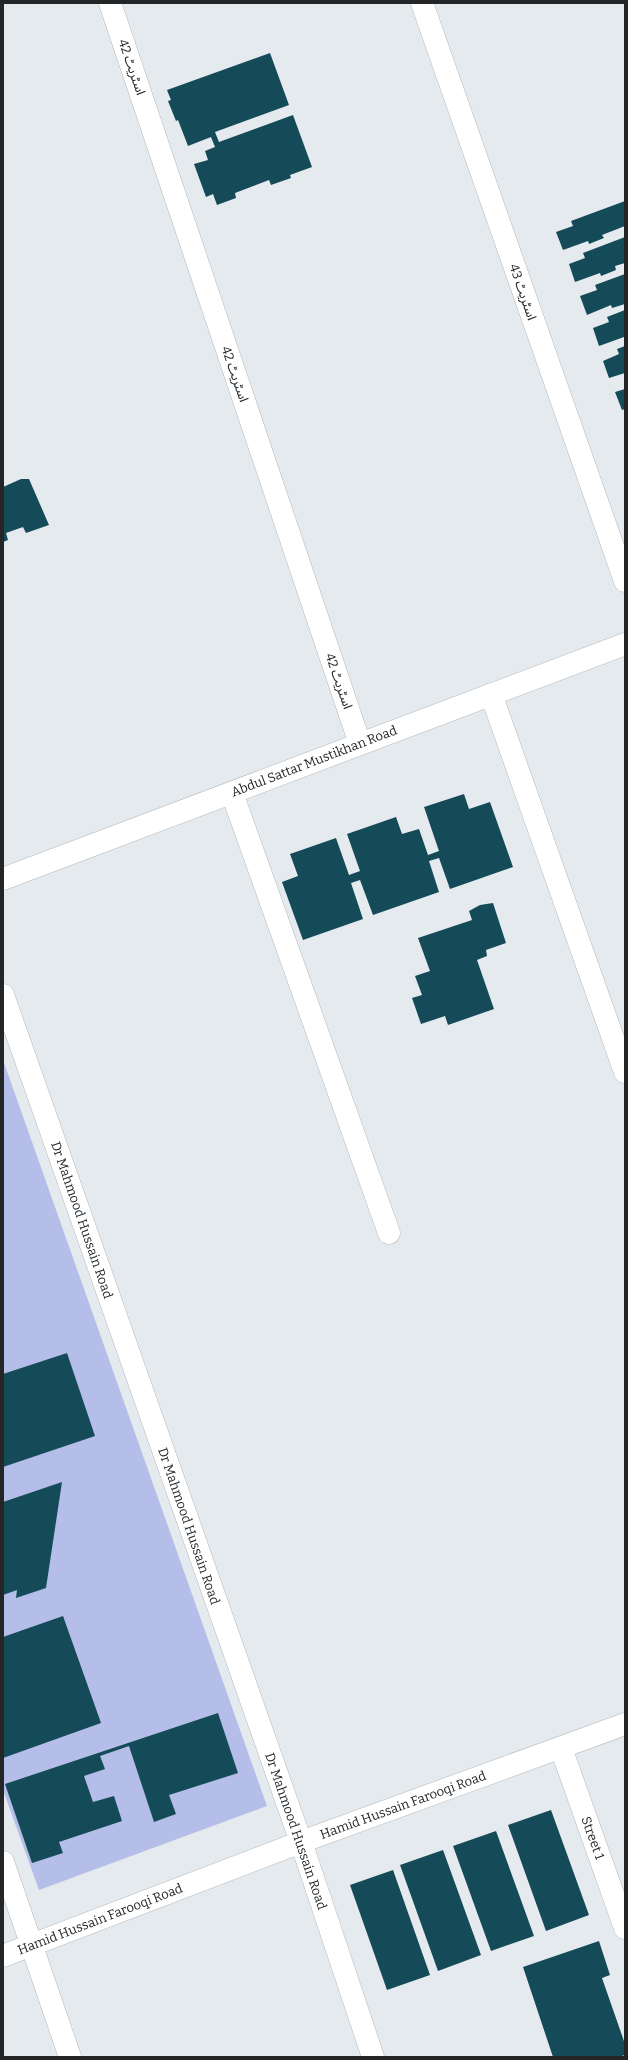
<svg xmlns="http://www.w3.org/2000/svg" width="628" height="2060" font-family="Bitter,'Noto Sans Arabic',serif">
<rect width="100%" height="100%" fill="#e5eaee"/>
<path fill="#b4bee8" d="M3,1060L267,1806L39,1890L3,1790Z"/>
<path fill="#154a58" d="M270,53L289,105L215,132L219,142L293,115L312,167L290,175L291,178L271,185L269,180L235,193L236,198L217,205L213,194L206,197L194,164L208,160L205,151L215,147L211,137L188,146L178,120L176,121L168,101L171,100L167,90Z
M625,201V226L602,235L604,238L589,244L588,241L563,250L556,232L573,226L571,221Z
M625,237V263L615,266L616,270L601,276L600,273L575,282L569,264L585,258L583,253Z
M625,274V304L612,308L611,305L587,315L580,296L597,290L595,285Z
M625,310V340L624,337L599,346L593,328L609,322L607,317Z
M625,346V373L609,378L603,361L619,354L617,349Z
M625,389V409L622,410L615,392Z
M21,479H29L49,525L26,533L23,527L6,533L8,540L3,542V487Z
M464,794L469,809L490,802L513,867L450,889L439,858L429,861L439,892L373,915L360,880L351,883L363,919L303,940L282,882L298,876L290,854L336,838L349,875L360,871L347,834L396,817L402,834L419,829L428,855L439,851L424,807Z
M493,903L506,943L486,950L487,956L477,960L494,1009L448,1025L445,1016L421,1024L412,998L422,995L415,976L430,971L418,938L472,920L469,911L480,905Z
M67,1353L95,1436L3,1467V1374Z
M62,1482L46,1588L16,1598L17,1590L3,1595V1502Z
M63,1616L101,1723L3,1758V1637Z
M218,1713L238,1773L169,1795L176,1814L154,1822L129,1746L100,1756L105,1769L84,1776L93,1802L114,1796L122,1821L59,1842L63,1853L32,1863L5,1784Z
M551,1810L589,1915L546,1931L508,1825Z
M496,1831L534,1936L491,1951L453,1846Z
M443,1850L481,1955L438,1971L400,1865Z
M393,1870L430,1975L387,1990L350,1885Z
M599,1941L610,1975L602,1978L625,2044V2055L619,2057H553L523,1967Z"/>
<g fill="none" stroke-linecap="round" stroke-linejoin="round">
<g stroke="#b3b8bc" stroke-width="23">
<path id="minor" d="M110,3L360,744
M422,3L625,581
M491,694L625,1072
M232,793L389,1233
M3,879L625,644
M561,1748L625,1928
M3,1862L70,2057
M3,1956L301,1842"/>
</g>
<g stroke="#b3b8bc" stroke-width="23">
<path id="tertiary" d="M301,1842L625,1724"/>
</g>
<g stroke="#b3b8bc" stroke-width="23">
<path id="secondary" d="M3,995L301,1842L373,2057"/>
</g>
<use href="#minor" stroke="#fff" stroke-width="22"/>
<use href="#tertiary" stroke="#fff" stroke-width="22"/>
<use href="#secondary" stroke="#fff" stroke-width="22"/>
</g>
<g text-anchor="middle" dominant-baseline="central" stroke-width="4" stroke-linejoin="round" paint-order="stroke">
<g font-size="13" fill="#232527" stroke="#fff">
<text transform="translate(132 67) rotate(71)">اسٹریٹ 42</text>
<text transform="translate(523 292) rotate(71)">اسٹریٹ 43</text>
<text transform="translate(235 374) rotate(71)">اسٹریٹ 42</text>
<text transform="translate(339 681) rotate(71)">اسٹریٹ 42</text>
<text transform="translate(314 761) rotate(-21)">Abdul Sattar Mustikhan Road</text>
<text transform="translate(82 1220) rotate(71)">Dr Mahmood Hussain Road</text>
<text transform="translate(189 1526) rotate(71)">Dr Mahmood Hussain Road</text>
<text transform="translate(403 1805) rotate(-20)">Hamid Hussain Farooqi Road</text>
<text transform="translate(296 1831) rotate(71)">Dr Mahmood Hussain Road</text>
<text transform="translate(593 1838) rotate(70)">Street 1</text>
<text transform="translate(100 1919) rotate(-21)">Hamid Hussain Farooqi Road</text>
</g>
</g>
<rect width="628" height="2060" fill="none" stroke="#232527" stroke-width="8"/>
</svg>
